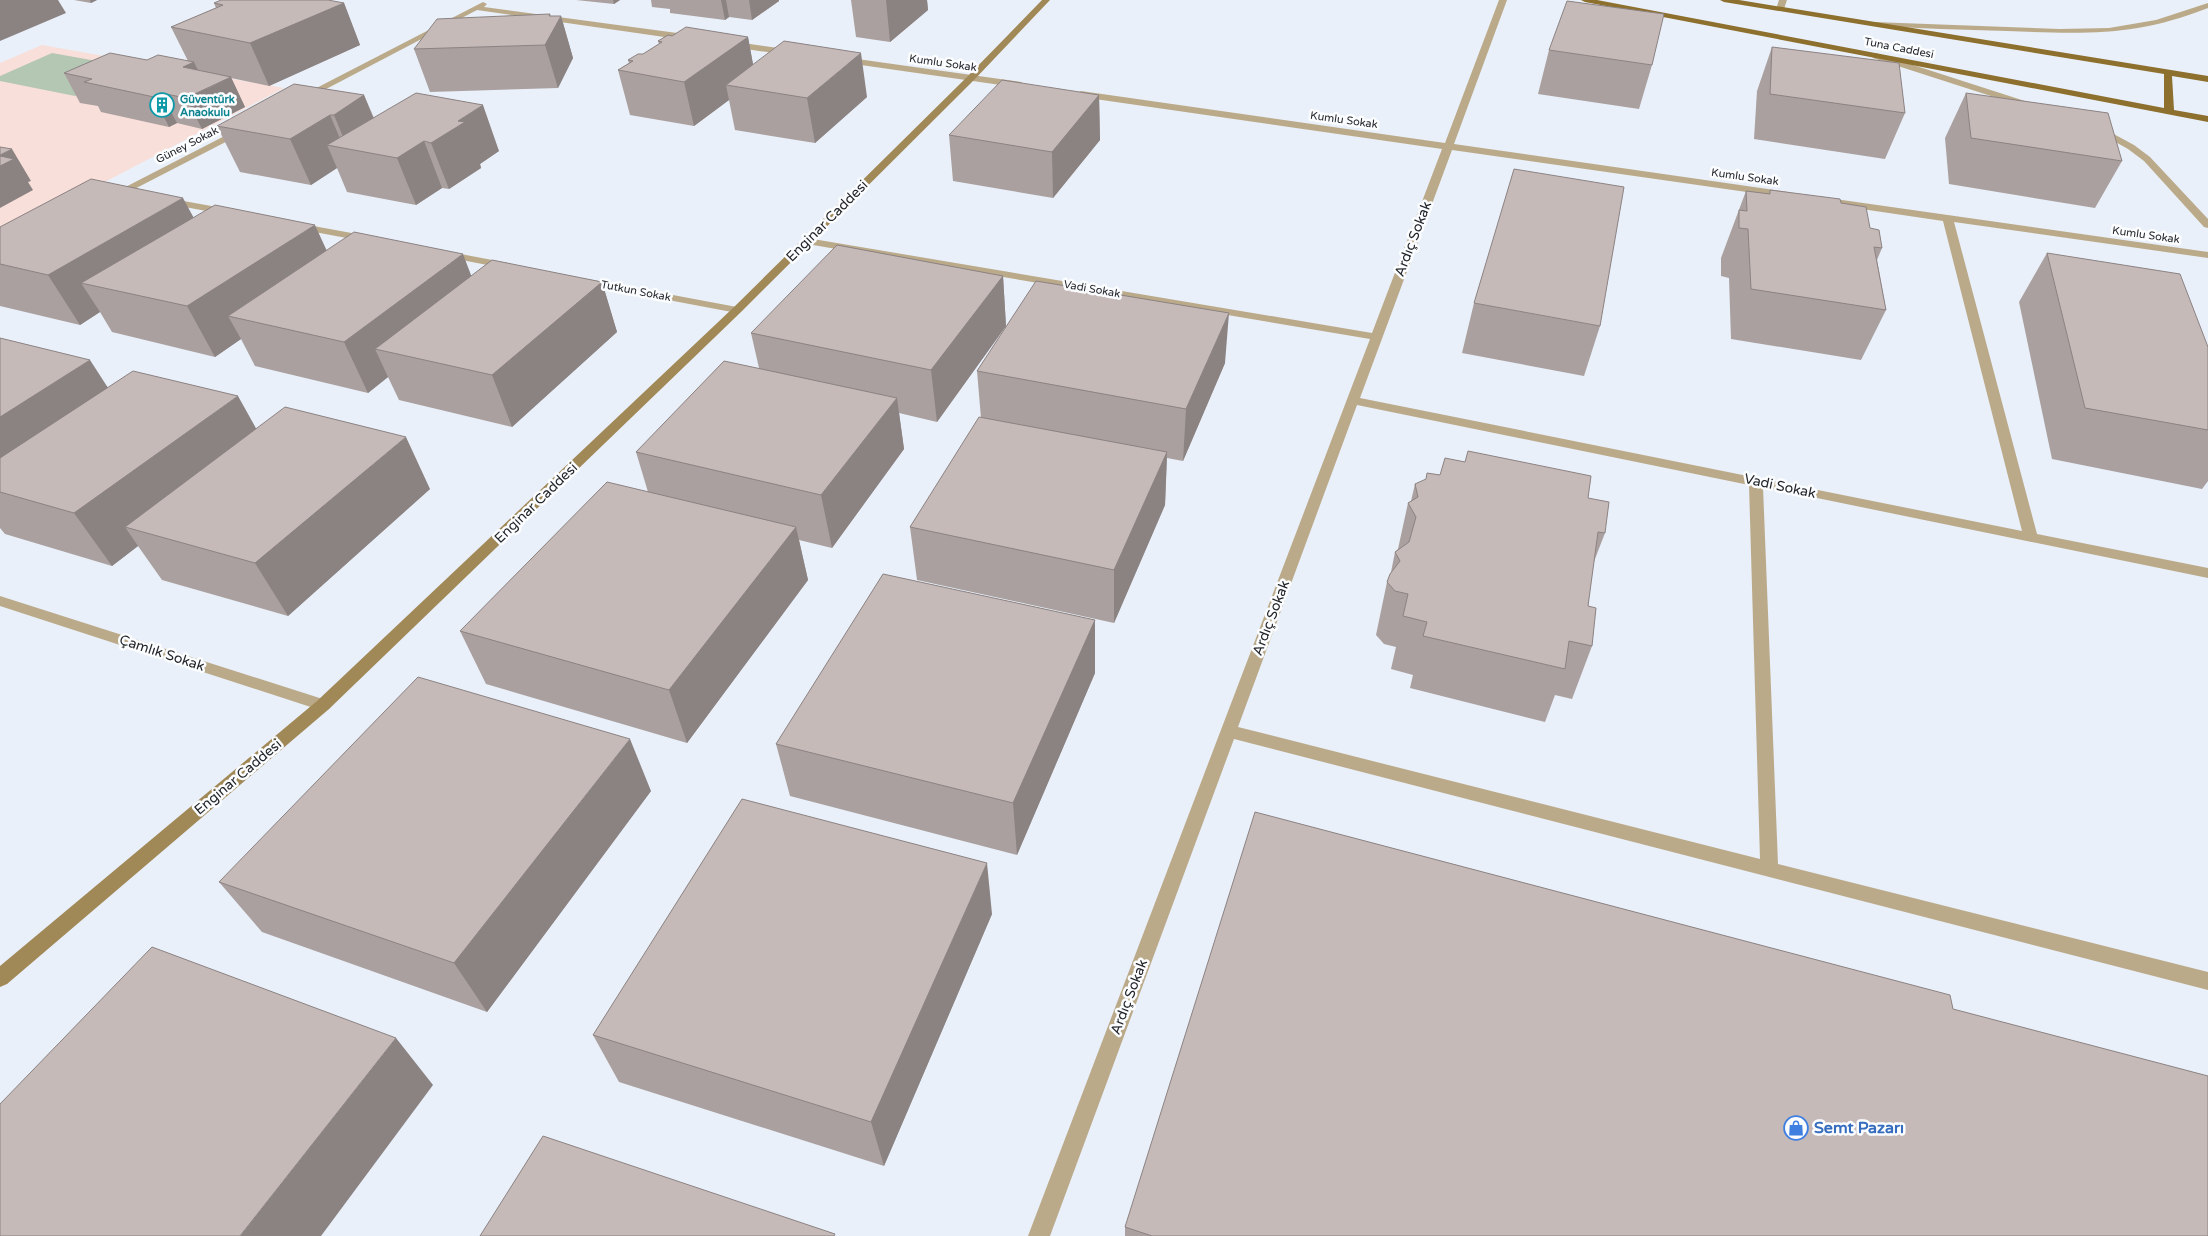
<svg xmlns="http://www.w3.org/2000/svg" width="2208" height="1236" font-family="'Varela Round',sans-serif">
<rect width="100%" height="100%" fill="#e9f0f9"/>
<path fill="#f9dfd9" d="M42,45L284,88L0,237V63Z"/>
<path fill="#b4c7b3" d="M52,53L136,68L75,96L0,81V76Z"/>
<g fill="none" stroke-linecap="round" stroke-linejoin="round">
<path fill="#bbaa8a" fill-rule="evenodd" d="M1499,0H1507L1454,144L1788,192L1793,195L1788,198L1452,150L1360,398L2022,531L1943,221L1821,203L1816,200L1821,197L2208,252V258L1954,222L2037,534L2208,568V578L1763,487L1778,864L2208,972V990L1234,739L1050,1236H1028L1370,339L807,244L802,241L807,238L1372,333L1442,149L1081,97L1076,94L1081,91L1445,143ZM1357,405L1749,485L1760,859L1238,727Z
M1779,0H1787L1784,9L1780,11L1776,9Z
M483,2L487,4L484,7L692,35L696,38L692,41L477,10L307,99L299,97Z
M2208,3V8C2135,37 2083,34 2007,31C1962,30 1918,28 1874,26L1870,24L1874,22L2060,29L2109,28L2156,20Z
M729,41L793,50L797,53L793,56L726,46L725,44Z
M1876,53L2031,103L2033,105L2031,107H2025L1873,58L1872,56Z
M843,57L1021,82L1025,85L1021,88L840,62V58Z
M2097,125L2134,145L2150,157L2208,219V228L2204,227L2144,161L2128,149L2094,130L2092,128Z
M242,127L245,128V132L117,198L113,199L108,196Z
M167,198L228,209L233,212L228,215L163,203V199Z
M297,223L368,236L373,239L368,242L293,228L292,226Z
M445,251L508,263L513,266L508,269L441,256L440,254L441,252Z
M582,278L737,307L743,310L737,313L578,283L576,281L578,279Z
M0,596L329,701L331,705L329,709L323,711L0,606Z"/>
<path fill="#a18857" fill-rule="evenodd" d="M1042,0H1050L974,80L741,312L329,709L7,984L0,987V966L317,701L733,308L968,76Z"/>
<path fill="#8d6f2e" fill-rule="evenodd" d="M1581,0H1597L2164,108V74L1724,2L1720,0H1739L2208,76V82L2172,76L2174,110L2208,116V122L1585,2Z"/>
</g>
<path fill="#aaa09f" d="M74,0H97L91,3Z
M576,0H620L614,4Z
M651,0H779V1L752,20L729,17L725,20L670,13V9L652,7Z
M851,0H927L928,10L890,42L856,37Z
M214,3H344L360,45L269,86L231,78L245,107L202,129L177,123L169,127L101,112L98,106L80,103L64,73L147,60L188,61L171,27L216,8Z
M550,16H561L573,58L558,88L430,92L414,49Z
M672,36L748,37L753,65L867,97L815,143L735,130L729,100L694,126L630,115L618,70L629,63L628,60L643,54L659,44L658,41Z
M1772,47L1905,113L1885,159L1754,139L1757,91Z
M1549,50L1652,65L1639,109L1538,94Z
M1966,93L2122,161L2095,208L1949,184L1945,138Z
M364,95L374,118L499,151L480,164L481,168L449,189L442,188L416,205L347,192L337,168L311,185L240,172L217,126Z
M1099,95L1100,140L1053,198L953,181L949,135Z
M1770,190L1841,203L1870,228L1882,248L1877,260L1886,310L1861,360L1731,339L1729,278L1721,276V258L1746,191L1769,194Z
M193,217L327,250L471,276L602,282L617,332L512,427L399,400L388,377L368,393L255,366L241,339L215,357L112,332L100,312L80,325L0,306V227Z
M2047,253L2208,347V481L2202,489L2052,459L2019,302Z
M1003,276L1006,326L937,422L899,413L904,449L832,548L799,540L808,580L687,743L486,684L460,631L648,492L636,452L759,368L751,333Z
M1474,303L1600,326L1584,376L1462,353Z
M0,338L107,387L256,429L430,489L288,616L162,580L138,546L112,566L5,534L0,528Z
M1225,363L1183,461L1167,458L1165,505L1114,623L917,580L910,527L981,418L977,371Z
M1440,475L1588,498L1605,533L1593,564L1588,606L1592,646L1572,699L1555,695L1545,722L1410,688L1413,675L1391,669L1396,647L1384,644L1376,635L1387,582L1391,572L1395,552L1398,549L1408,503L1411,501L1415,484Z
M1095,620V673L1017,855L790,796L776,744Z
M651,791L487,1012L262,932L219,882Z
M992,914L884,1166L619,1082L593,1035Z
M1953,1009L2208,1236H1125V1227Z"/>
<path fill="#8b8282" d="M0,0H58L66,13L0,41Z
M90,0H97L91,3Z
M613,0H620L614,4Z
M721,0H726L729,17L725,20Z
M749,0H779V1L752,20Z
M886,0H927L928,10L890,42Z
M344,3L360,45L269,86L250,43Z
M550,14L554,29L561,16L573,58L558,88L545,45L549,16Z
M748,37L756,80L726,85L729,100L694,126L684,82Z
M861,53L867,97L815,143L807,98Z
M194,62L207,89L231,77L245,107L202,129L186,98L183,67Z
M161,93L177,123L169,127L154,97Z
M364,95L382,140L348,149L334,115Z
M1099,95L1100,140L1053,198L1052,152Z
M483,105L499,151L480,164L481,168L449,189L431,143L458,121Z
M330,115L344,148L327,145L337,168L311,185L290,139Z
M424,141L442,188L416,205L397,158Z
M12,149L31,181L28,182L33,190L0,208V155Z
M183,198L209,246L81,283L100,312L80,325L48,275Z
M315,225L337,273L228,316L241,339L215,357L187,306Z
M463,254L482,304L375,349L388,377L368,393L344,342Z
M1003,276L1006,326L937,422L931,370Z
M602,282L617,332L512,427L492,375Z
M1229,313L1225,363L1183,461L1186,409Z
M90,360L123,411L0,492V417Z
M238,396L267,448L125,527L138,546L112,566L74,513Z
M897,398L904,449L832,548L821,495Z
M406,437L430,489L288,616L255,563Z
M1167,452L1165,505L1114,623V570Z
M796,527L808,580L687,743L669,690Z
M1095,620V673L1017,855L1013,803Z
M630,739L651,791L487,1012L454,963Z
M987,863L992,914L884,1166L871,1122Z
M396,1038L433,1085L321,1236H240Z"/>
<path fill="#c6bab9" stroke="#8b8282" d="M221,0H328L344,3L250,43L171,27L223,5L214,3Z
M1567,1L1664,14L1652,65L1549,50Z
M550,14L549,16H561L545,45L414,49L437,19Z
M686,27L748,37L684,82L618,70L633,61L628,60L638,54H643L662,42L658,41L668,35L672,36Z
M784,41L861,53L807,98L726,85Z
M1772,47L1899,63L1905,113L1770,94Z
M110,53L147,60L158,55L194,62L183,67L231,77L186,98L161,93L154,97L84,82L92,79L64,73Z
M1002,80L1099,95L1052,152L949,135Z
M294,84L364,95L334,115H330L290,139L217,126Z
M416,93L483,105L458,121L465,122L431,143L424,141L397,158L327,145Z
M1966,93L2108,113L2122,161L1971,138Z
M0,147L12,149L0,155Z
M0,156L14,159L0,166Z
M1514,169L1624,187L1600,326L1474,303Z
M91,179L183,198L48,275L0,264V227Z
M1770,190L1840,199L1841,203L1866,207L1870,228L1879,230L1882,248L1874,247L1886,310L1751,289L1748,229L1739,228V210L1747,211L1746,191L1770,194Z
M215,205L315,225L187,306L81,283Z
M354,232L463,254L344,342L228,316Z
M837,245L1003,276L931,370L751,333Z
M2047,253L2180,274L2208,347V430L2085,408Z
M492,260L602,282L492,375L375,349Z
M1036,281L1229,313L1186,409L977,371Z
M0,338L90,360L0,417Z
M724,361L897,398L821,495L636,452Z
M133,371L238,396L74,513L0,492V458Z
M285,407L406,437L255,563L125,527Z
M979,417L1167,452L1114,570L910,527Z
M1468,451L1591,476L1588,498L1609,502L1605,533L1598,532L1588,606L1596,608L1592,646L1569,641L1565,669L1423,636L1427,622L1403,616L1408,594L1395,591L1387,582L1390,574L1400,561L1395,552L1409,542L1416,517L1408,503L1418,497L1415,484L1426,479L1427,473L1440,475L1445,458L1465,462Z
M607,482L796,527L669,690L460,631Z
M883,574L1095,620L1013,803L776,744Z
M418,677L630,739L454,963L219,882Z
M742,799L987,863L871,1122L593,1035Z
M1255,812L1950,995L1953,1009L2208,1076V1236H1152L1125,1227Z
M152,947L396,1038L240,1236H0V1104Z
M543,1136L835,1234L834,1236H480Z"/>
<defs>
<g id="building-ring" transform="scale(1.25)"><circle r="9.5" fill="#fbfdff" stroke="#0f9aa8" stroke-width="1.5"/><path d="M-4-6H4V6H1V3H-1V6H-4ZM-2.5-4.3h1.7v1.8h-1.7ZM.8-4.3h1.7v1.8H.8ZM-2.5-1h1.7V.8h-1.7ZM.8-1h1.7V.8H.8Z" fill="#0f9aa8"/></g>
<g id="shop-ring" transform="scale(1.25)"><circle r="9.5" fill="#fbfdff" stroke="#3f7fe0" stroke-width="1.5"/><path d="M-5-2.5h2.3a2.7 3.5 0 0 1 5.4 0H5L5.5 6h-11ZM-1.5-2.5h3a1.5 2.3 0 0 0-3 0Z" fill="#3f7fe0"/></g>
</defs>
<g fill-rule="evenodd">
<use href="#building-ring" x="162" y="105"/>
<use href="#shop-ring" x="1796" y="1128"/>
</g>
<g text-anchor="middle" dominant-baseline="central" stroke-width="5" stroke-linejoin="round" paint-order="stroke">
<g font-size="11" fill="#232528" stroke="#fbfdff">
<text transform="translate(1899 48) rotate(11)">Tuna Caddesi</text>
<text transform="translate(943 63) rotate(8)">Kumlu Sokak</text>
<text transform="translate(1344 120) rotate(8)">Kumlu Sokak</text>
<text transform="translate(187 145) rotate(-27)">Güney Sokak</text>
<text transform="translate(1745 177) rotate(8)">Kumlu Sokak</text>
<text transform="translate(2146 235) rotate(8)">Kumlu Sokak</text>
<text transform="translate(1092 289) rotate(10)">Vadi Sokak</text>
<text transform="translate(636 291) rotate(11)">Tutkun Sokak</text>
</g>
<g font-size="11" font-weight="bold" fill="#0d838f" stroke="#fbfdff" text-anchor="start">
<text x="180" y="99">Güventürk<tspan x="180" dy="13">Anaokulu</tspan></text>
</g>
<g font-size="14" fill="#232528" stroke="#fbfdff">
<text transform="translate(827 221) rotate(-45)">Enginar Caddesi</text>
<text transform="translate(1413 239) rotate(-69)">Ardıç Sokak</text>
<text transform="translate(1780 486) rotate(12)">Vadi Sokak</text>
<text transform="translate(536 503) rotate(-44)">Enginar Caddesi</text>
<text transform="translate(1271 618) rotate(-69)">Ardıç Sokak</text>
<text transform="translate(162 653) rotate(18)">Çamlık Sokak</text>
<text transform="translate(238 777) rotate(-40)">Enginar Caddesi</text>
<text transform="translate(1129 997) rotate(-69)">Ardıç Sokak</text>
</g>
<g font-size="16" font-weight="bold" fill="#366cbe" stroke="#fbfdff" text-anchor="start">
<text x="1814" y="1128">Semt Pazarı</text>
</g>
</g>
</svg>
